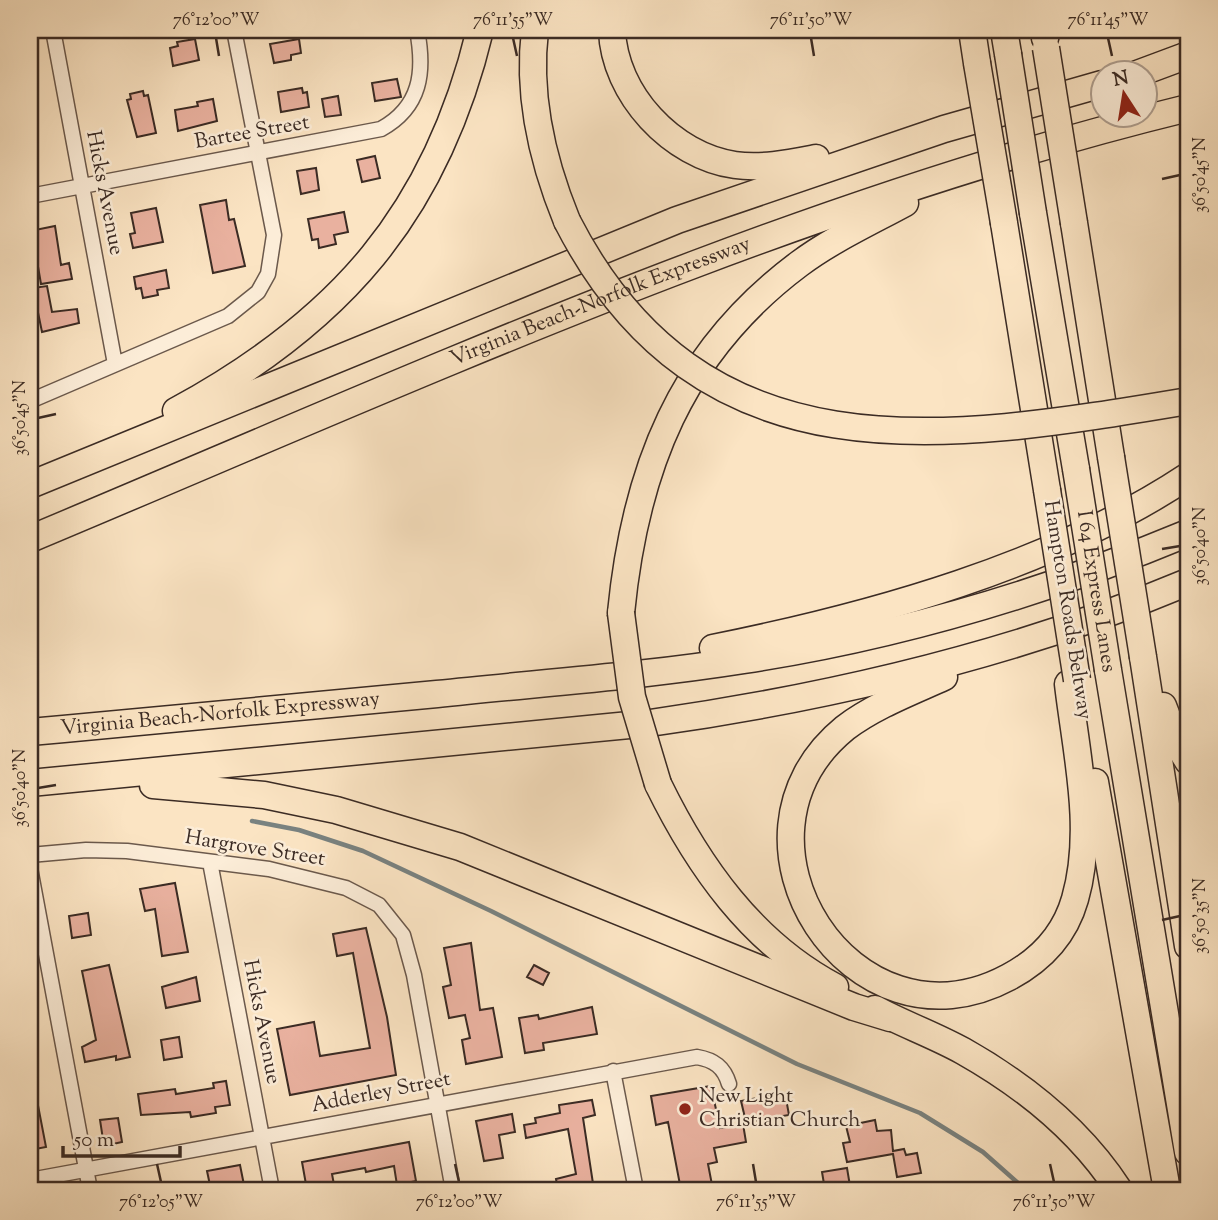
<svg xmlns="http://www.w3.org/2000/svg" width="1218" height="1220" font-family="'Sorts Mill Goudy',serif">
<rect width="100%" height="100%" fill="#fbe4c3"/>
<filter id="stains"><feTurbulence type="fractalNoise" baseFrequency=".00286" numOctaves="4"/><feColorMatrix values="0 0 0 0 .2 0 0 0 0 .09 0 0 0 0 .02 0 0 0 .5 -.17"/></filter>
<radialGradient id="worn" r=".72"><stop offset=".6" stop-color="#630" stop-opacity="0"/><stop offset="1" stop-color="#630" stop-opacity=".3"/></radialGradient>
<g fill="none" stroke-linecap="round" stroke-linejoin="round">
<path stroke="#798280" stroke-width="4.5" d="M252,821L299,830L363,851L491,911L797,1064L920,1113L983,1152L1026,1190"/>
</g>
<path fill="#e9b19f" stroke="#3b2b24" stroke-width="2" d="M195,39L199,60L173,66L170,48L178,46L177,42Z
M299,39L301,53L291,55V60L274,63L270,44Z
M397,79L401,97L375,101L372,83Z
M302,88L303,93L307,92L309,107L281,112L278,92Z
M143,91L144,96L148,95L156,133L137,137L127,100L131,99L130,94Z
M338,96L341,115L325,117L322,99Z
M213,99L217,121L178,131L175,110L198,106L197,102Z
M375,156L380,178L362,182L357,160Z
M316,168L319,190L301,194L297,171Z
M226,200L229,220L234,219L245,266L213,273L200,205Z
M156,208L163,242L133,248L130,234L135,233L131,213Z
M344,212L348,232L334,235L336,244L319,248L318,239L312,240L308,219Z
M55,226L61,265L69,263L72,279L41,284L35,249L30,250V231Z
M166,270L169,288L157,290L158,295L143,298L141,288L136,289L134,277Z
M47,286L52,312L77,309L79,323L42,332L33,288Z
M175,883L188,952L162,956L155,909L145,911L140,889Z
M88,913L91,935L72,938L69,916Z
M366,928L387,1017L396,1075L290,1095L277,1029L314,1022L320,1056L370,1048L353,953L337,956L333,934Z
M471,943L480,1010L493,1008L502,1057L466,1064L462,1040L470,1038L465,1015L449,1018L443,987L451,985L444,948Z
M109,965L130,1057L116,1060V1056L85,1062L82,1047L96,1040L82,971Z
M534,965L549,973L543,985L527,977Z
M196,977L200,1001L166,1008L162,987Z
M592,1007L597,1034L543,1043L544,1050L525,1053L519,1018L538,1015L539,1019Z
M179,1037L182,1057L164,1060L161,1040Z
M226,1081L230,1105L215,1107L216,1113L191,1117L190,1112L141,1115L138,1094L175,1089L176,1094L214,1088L213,1083Z
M711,1086L720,1128L743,1124L746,1142L714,1148L717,1162L708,1164L713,1190H681L668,1122L656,1125L651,1096Z
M785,1093L789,1115L746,1122L741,1101Z
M30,1095H36L46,1147L30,1150Z
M592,1100L595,1115L583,1118L594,1190H558L556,1179L576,1174L568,1129L526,1138L524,1125L536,1123L535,1118L560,1113L559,1105Z
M512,1114L515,1132L499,1135L503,1158L484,1161L476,1121Z
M118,1118L122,1142L104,1146L100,1120Z
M875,1120L877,1131L891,1130L893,1151L904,1149L906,1155L917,1153L921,1173L897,1177L893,1154L847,1162L843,1143L850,1142L846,1126Z
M409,1142L416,1181L397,1185L394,1166L366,1172L365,1168L332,1174L335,1190H307L302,1162Z
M240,1165L245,1190H211L207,1171Z
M847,1168L850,1186L825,1190L822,1172Z"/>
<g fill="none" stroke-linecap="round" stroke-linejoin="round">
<g stroke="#6b594c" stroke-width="17">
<path id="street" d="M53,30L115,364
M30,196L381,129C421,107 425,72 417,30
M30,401L228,316L258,292L268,274L274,235L234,30
M30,855L86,850L127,851L269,869L346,888L379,905L403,935L414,975L453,1190
M210,862L272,1190
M30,868L90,1190
M613,1071L636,1190
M30,1180L697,1057C714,1060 724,1067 729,1084"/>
</g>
<g stroke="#3b2b24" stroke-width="29">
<g id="highway">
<path d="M535,30C527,96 542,160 567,221"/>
<path d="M612,30C614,94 672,156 735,165C761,169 790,163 816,158"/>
<path d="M972,30L977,63"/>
<path d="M1004,30L1008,54"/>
<path d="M1045,38L1047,30"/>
<path d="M1137,74L1188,55"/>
<path d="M1033,213L1076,469"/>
<path d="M1004,223L1047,490"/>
<path d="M1074,223L1111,457"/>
<path d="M176,411C340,322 436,213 480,30"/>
<path d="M30,485L677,220L944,129L1102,84"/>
<path id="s1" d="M30,539C410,380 786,206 1188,108"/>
<path d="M621,613C635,470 680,353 799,264C831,240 870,222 905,203"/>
<path d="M713,648C872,616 1052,566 1188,476"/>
<path d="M1143,657L1188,946"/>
<path d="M1108,670L1188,1152"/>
<path d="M944,677C911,692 874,706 845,728C709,839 853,1061 1009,977C1041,960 1065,934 1075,899C1095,830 1076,753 1068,684"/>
<path d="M1163,706L1178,745L1188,761"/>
<path id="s2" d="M30,732C166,720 302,707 437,694C540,683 643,676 744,660C896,637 1046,592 1188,533"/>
<path d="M1095,782L1167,1190"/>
<path d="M30,783L650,723C834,697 1016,654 1188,582"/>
<path d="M658,784C698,866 752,943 835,987"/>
<path d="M153,785L264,795L336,810L460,847L854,1007L890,1018"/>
<path d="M875,1009C903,1024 934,1035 963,1051C1025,1086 1080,1130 1119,1190"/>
</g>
</g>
<use href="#street" stroke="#fcedd8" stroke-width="14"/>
<use href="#highway" stroke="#fbe4c3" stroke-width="26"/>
<g stroke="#3b2b24" stroke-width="29" stroke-linecap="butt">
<g id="highway-bridge">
<path d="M1046,48L1074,223"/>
<path d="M1008,54L1033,213"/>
<path d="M977,63L1004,223"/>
<path d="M567,221C701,483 943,442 1188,401"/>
<path d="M1111,457L1143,657"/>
<path id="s3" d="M1076,469L1108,670"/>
<path d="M1047,490L1077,680"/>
<path d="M621,613L632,697L658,784"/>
</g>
</g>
<use href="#highway-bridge" stroke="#fbe4c3" stroke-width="26"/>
</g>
<path fill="none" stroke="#3b2b24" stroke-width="2.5" d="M216,38L219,56M513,38L517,56M811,38L814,56M1108,38L1112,56M1162,179L1180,175M38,418L56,414M1162,549L1180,546M38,788L56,785M1162,920L1180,916M157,1164L161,1182M455,1164L459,1182M753,1164L756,1182M1050,1164L1054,1182"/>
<circle fill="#8f2418" stroke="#fcedd8" stroke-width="2.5" cx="685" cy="1109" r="7"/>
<g text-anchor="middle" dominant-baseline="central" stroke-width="5" stroke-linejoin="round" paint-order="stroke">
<g font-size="21" fill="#3b2b24" stroke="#fcedd8">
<text transform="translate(252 133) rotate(-10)">Bartee Street</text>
<text transform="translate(104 193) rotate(79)">Hicks Avenue</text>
<text stroke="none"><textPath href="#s1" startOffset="618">Virginia Beach-Norfolk Expressway</textPath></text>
<text stroke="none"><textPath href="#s3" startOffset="124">I 64 Express Lanes</textPath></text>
<text transform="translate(1067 610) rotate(81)">Hampton Roads Beltway</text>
<text stroke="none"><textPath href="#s2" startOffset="191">Virginia Beach-Norfolk Expressway</textPath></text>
<text transform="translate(255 849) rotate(9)">Hargrove Street</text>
<text transform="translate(261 1022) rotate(79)">Hicks Avenue</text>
<text transform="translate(381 1093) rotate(-11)">Adderley Street</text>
</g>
<g font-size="21" fill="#3b2b24" stroke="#fcedd8" text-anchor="start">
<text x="699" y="1097">New Light<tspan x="699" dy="24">Christian Church</tspan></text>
</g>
</g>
<rect width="1218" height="1220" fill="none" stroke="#fbe4c3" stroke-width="77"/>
<g transform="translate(1124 94) rotate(348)"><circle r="33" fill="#fcedd8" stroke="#af9f90" stroke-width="2"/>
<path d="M0-5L12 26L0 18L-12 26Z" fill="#8f2418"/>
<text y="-10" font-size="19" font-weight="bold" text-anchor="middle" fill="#3b2b24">N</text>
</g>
<path d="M63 1146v10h117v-10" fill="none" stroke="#3b2b24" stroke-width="3.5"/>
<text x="74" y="1146" font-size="21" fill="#3b2b24" stroke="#fcedd8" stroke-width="5" paint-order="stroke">50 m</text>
<rect x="38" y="38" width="1142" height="1144" fill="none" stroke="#3b2b24" stroke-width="2.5"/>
<g font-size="18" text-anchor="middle" fill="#3b2b24">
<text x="216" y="25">76°12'00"W</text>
<text x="513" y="25">76°11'55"W</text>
<text x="811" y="25">76°11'50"W</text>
<text x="1108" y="25">76°11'45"W</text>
<text transform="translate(1199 175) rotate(-90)" y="6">36°50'45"N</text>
<text transform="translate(19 418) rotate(-90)" y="6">36°50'45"N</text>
<text transform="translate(1199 546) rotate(-90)" y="6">36°50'40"N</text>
<text transform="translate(19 788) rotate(-90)" y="6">36°50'40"N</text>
<text transform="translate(1199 916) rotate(-90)" y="6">36°50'35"N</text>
<text x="161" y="1207">76°12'05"W</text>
<text x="459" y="1207">76°12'00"W</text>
<text x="756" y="1207">76°11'55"W</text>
<text x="1054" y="1207">76°11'50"W</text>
</g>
<rect width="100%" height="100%" filter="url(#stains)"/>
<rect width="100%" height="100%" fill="url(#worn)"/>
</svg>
